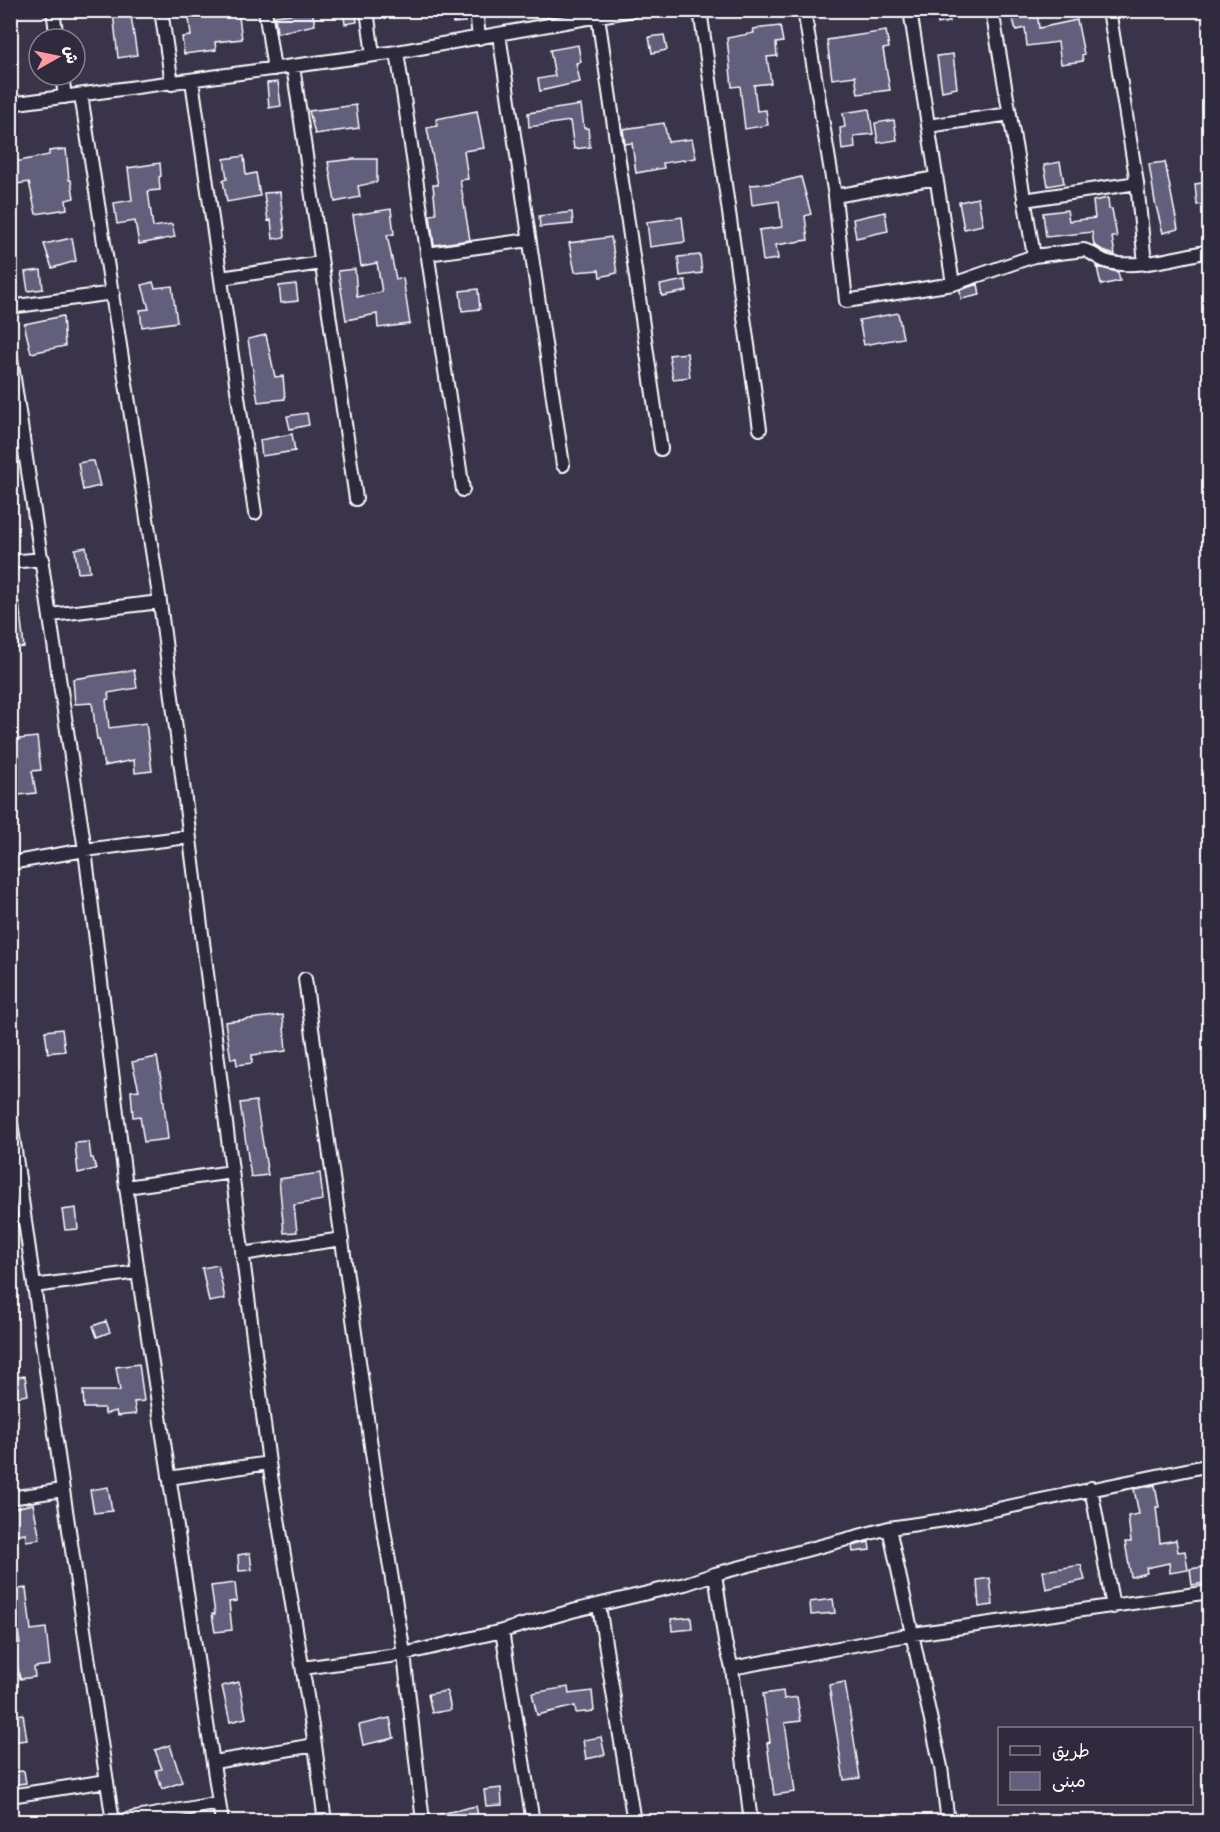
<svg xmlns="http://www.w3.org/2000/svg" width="1220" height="1832" font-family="'Patrick Hand','Playpen Sans Arabic',sans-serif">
<rect width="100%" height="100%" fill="#39344a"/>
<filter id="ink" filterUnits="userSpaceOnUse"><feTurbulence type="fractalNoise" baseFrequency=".0167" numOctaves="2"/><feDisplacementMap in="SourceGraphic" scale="12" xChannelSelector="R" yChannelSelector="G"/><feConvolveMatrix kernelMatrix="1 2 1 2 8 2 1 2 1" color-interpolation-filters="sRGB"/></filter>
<g filter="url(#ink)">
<path fill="#625e7c" stroke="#fff" stroke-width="1.5" d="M130,10L137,55L118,58L113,12Z
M188,10H238L242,39L215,42L216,50L184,54L182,37L191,36Z
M300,10H312L315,25L277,33L275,16L300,13Z
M343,10H355L357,22L345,24Z
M451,10H463L465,22L453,23Z
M1016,10H1037L1039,28L1077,20L1084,54L1082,55L1083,61L1061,64L1058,42L1027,46L1025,28L1016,30L1013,19L1017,18Z
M948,11L950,22L938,24L936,13Z
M780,26L783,42L776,43L777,56L767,57L771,83L754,85L757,111L766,110L768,125L745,129L740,86L732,87L727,38L754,33L753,29Z
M886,31L889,48L883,49L890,90L858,94L855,76L832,79L827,40Z
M664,35L667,50L652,53L649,37Z
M578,45L581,62L576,63L580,82L540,91L538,79L555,76L550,50Z
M953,54L957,88L942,91L937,56Z
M278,82L281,106L269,108L267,83Z
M356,105L359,128L315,134L309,111Z
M581,105L584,128H588L590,147L574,149L570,121L529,127L528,113Z
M869,109L873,134L854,136L855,148L842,150L840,128L845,127L843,113Z
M477,111L484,148L464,151L468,179L460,180L470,240L434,245L430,215L436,214L433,185H438L427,128L437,126L436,119Z
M894,120L897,140L878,143L875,123Z
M664,123L668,142L692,139L696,158L663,163L664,168L636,173L632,143L625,144L623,129Z
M66,149L69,180H71L74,198L66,200L67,209L36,214L29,182L10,185V163L49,155V151Z
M244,156L246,175L256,173L260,196L227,202L223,180L227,179L224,159Z
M354,159H377V182L358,186L360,197L335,202L328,162Z
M1060,162L1064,183L1048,186L1044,165Z
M1165,162L1178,229L1163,233L1155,202L1149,164Z
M160,163L161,176L159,177L160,190L148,191L153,227L172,224L175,237L139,244L135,221L117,224L114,203L132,200L128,168Z
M801,177L811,214L805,216L808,240L776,245L778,259L763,261L759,230L782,227L779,201L752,205L750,185L776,183Z
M1209,182V204L1197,205L1195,184Z
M280,192L285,237L273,239L271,220L268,221L264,193Z
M978,198L983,225L964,229L959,202Z
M1108,198L1109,209H1112L1117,237H1112L1115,255L1106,252L1094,245L1092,232L1046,237L1043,213L1067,210L1069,221L1095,218L1093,201Z
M391,209L394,234L387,235L396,279L403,278L410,324L378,328L377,314L346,320L338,271L355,269L357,297L382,292L377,263L361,266L353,215Z
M572,212L573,224L540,227L539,216Z
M885,212L888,231L856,238L853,219Z
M682,217L685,242L650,247L647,222Z
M611,237L617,273L600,277L599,270L575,272L569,243Z
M72,238L76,261L52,268L44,244Z
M700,255L702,273L680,276L678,257Z
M1097,267L1118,272L1120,281L1101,285Z
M41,270L43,289L28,291L25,272Z
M685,280L687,291L662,296L660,285Z
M153,282L155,288L172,286L177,322L142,327L140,310L149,309L142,285Z
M296,284L298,301L281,303L279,286Z
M978,284L980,295L961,299L960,290Z
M478,289L480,309L462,311L460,291Z
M898,313L903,338L864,345L859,320Z
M63,316L65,346L31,353L24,324Z
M266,335L275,377L283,376L285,399L258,402L248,339Z
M687,353L690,377L673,379L669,355Z
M307,413L309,425L290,429L287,416Z
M292,434L295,451L262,456L260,440Z
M89,461H94L100,486L83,490L78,463Z
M86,547L90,572L78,573L75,549Z
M10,602H19L24,647L10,649Z
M134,670L137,688L108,693L109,699L106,700L109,728L146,723L152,771L135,773L134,760L104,766L99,739H97L92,703L75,704L73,679Z
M37,737L41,770L32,771L36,793L10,796V740Z
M283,1015L286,1051L252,1055V1063L237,1065L236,1058L231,1059L225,1022Z
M62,1029L65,1051L48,1053L45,1031Z
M157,1057L162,1085L168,1139L144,1142L140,1116L133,1117L131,1091L139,1090L132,1062Z
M256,1101L268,1175L251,1177L240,1103Z
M89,1142L91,1158H93L96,1169L78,1173L75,1143Z
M320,1173L323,1200L294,1205L297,1232L284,1233L279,1179Z
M76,1208L78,1229L65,1230L62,1210Z
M218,1265L225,1299L209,1302L202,1268Z
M106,1321L110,1332L97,1337L93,1326Z
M139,1364L144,1401L134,1402L136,1414L117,1416L116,1411L105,1414L104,1408H84L83,1391H120L116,1367Z
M25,1376L28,1395L10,1398V1378Z
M1155,1485L1159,1507H1156L1160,1543L1176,1540L1178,1552L1185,1551L1188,1570L1170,1573L1169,1563L1146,1568L1147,1573L1131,1577L1125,1542H1131L1128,1516L1139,1514L1134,1489Z
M108,1487L112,1511L94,1513L90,1490Z
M33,1504L40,1539L26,1541L25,1533L10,1536V1509Z
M869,1542L870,1550L853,1552L852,1546Z
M250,1553L252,1570L239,1571L238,1555Z
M1081,1565L1085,1580L1046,1589L1043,1571Z
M1203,1567L1205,1583L1192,1585L1190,1569Z
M990,1578L993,1605L979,1607L977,1580Z
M235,1583L237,1601L229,1602L232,1630L215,1632L212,1614H215L211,1586Z
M26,1588L31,1630L46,1628L50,1665L35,1667L34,1668L35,1677L20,1679L13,1644L20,1643L10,1590Z
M833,1599L835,1613L811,1615L810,1602Z
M691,1617L692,1629L672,1631L671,1619Z
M239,1682L246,1718L230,1722L222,1686Z
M845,1682L860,1778L844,1780L829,1685Z
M568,1687L569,1694L592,1691L594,1711L576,1713L575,1706L537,1715L532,1693Z
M447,1691L451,1710L432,1713L428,1694Z
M783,1691L784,1699L797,1697L801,1721L785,1723L795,1792L774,1795L767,1743L770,1742L763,1694Z
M23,1714L27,1740L10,1742V1716Z
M390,1718L394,1738L363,1745L359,1725Z
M601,1737L605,1755L586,1759L583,1740Z
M170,1745L182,1782L162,1789L156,1770L162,1769L155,1750Z
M24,1771L26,1783L10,1785V1772Z
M501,1788L502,1805L486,1806L484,1790Z
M476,1806L479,1821H431V1816Z"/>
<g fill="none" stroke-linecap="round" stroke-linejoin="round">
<g stroke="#fff" stroke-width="16">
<path id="minor" d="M53,10L57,39
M161,10L172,84
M265,10L274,69
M367,10L373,55
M476,10L479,38
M700,10L760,429
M804,10L835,196L846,301L953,284L1034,256L1084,250C1092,252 1097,258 1105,261C1132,271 1181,256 1210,251
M910,10L953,284
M992,10L1034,256
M1109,10L1137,183L1145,264
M598,16L661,449
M499,34L563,465
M397,52L463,490
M293,66L356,499
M62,75L65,97
M192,81L255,513
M81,95L160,602L269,1463L315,1745L325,1822
M10,104L397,52L633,10
M928,126L1010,114
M835,196L936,178
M1024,200L1137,183
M427,254L529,240
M221,278L321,263
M10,307L113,293
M10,352L85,850L126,1187L138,1272L222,1822
M10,562L43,559
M51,615L160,602
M10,863L85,850L188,837
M305,979L375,1474L404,1654L423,1822
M10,1115L63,1490L113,1822
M126,1187L232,1172
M242,1254L342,1239
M34,1286L138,1272
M169,1478L269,1463
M1091,1488L1113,1607
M10,1498L63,1490
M889,1528L941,1767L948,1822
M715,1574L725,1642L732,1668L913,1634L1210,1592
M599,1606L634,1822
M502,1631L533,1822
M303,1668L404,1654L502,1631L572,1611L685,1584L715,1574L889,1528L945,1520L1210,1465
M732,1668L751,1822
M214,1762L315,1745
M10,1796L107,1781
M114,1822L219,1803"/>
</g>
<use href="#minor" stroke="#2f2a3d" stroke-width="12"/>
</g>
</g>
<rect width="1220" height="1832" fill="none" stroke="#2f2a3d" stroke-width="36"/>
<rect x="18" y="18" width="1184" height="1796" fill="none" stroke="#fff" stroke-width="2" filter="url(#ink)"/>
<rect x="998" y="1727" width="195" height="78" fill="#2f2a3d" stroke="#827f8b" stroke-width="1.5"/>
<rect x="1010" y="1746" width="30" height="9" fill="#2f2a3d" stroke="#827f8b" stroke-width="1.5"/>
<text x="1052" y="1757" font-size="18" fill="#ffffff">طريق</text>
<rect x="1010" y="1772" width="30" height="18" fill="#625e7c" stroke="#827f8b" stroke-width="1.5"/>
<text x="1052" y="1787" font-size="18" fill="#ffffff">مبنى</text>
<g transform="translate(57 57) rotate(81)"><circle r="28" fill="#2f2a3d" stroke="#827f8b" stroke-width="1.5"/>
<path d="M0-4.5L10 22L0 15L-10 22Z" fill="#ff9aa2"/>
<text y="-9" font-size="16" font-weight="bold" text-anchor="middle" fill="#ffffff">ش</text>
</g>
</svg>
